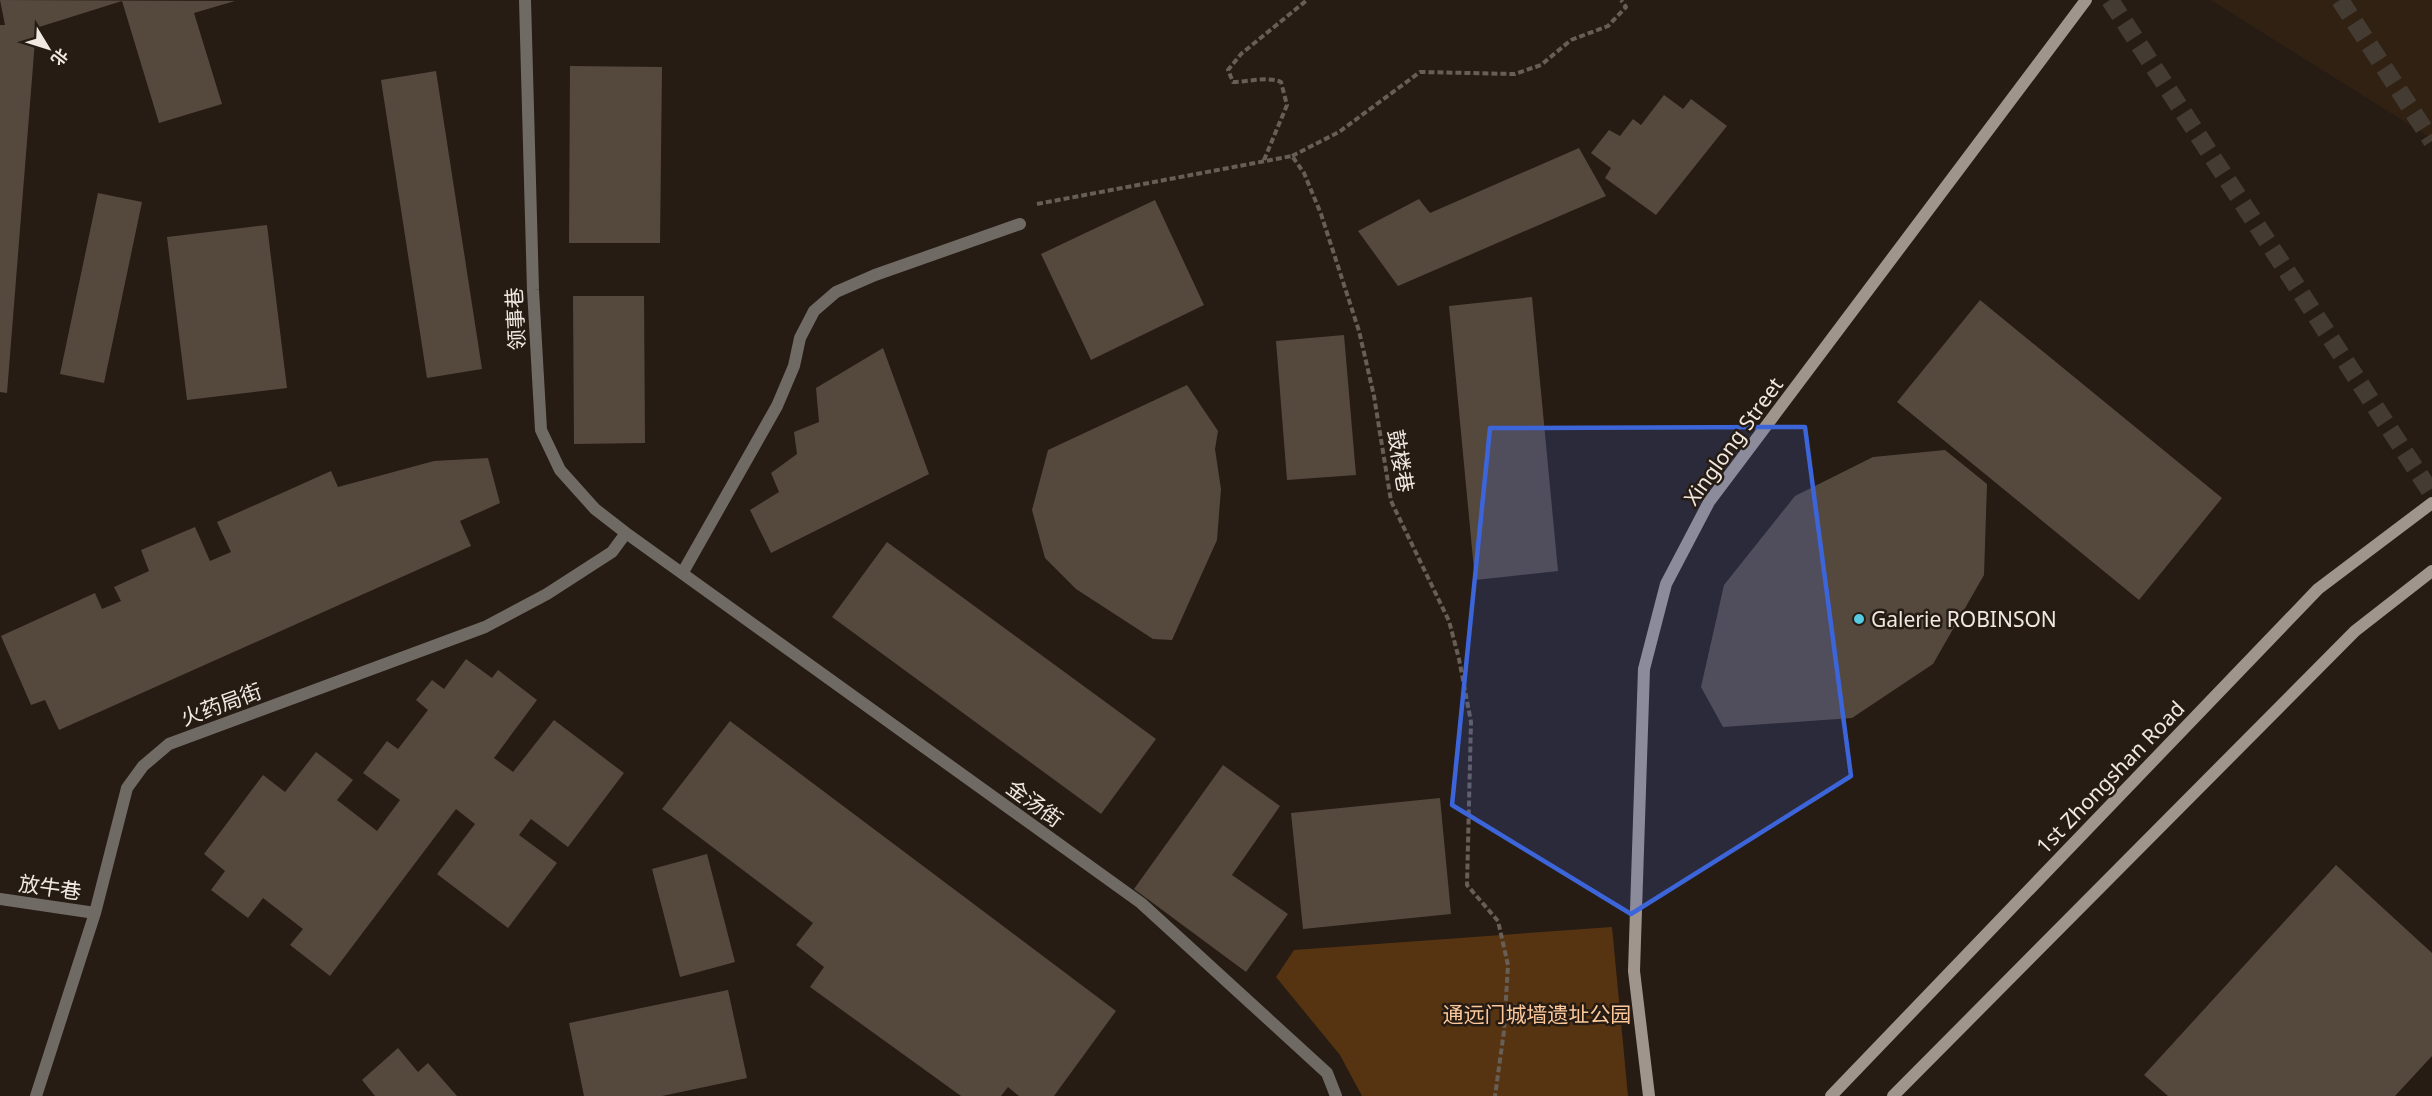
<svg xmlns="http://www.w3.org/2000/svg" width="2432" height="1096" font-family="'Noto Sans','Noto Sans SC',sans-serif">
<rect width="100%" height="100%" fill="#261c13"/>
<path fill="#302113" d="M2211,0H2432V139Z"/>
<path fill="#573411" d="M1612,927L1628,1096H1362L1340,1055L1276,977L1294,950Z"/>
<path fill="#55493e" d="M0,0L235,1L194,13L222,104L159,123L122,1L36,28L7,393L0,392V25H5Z
M570,66L662,67L660,243H569Z
M436,71L482,369L427,378L381,80Z
M1664,95L1683,109L1691,99L1727,126L1656,215L1605,178L1611,168L1591,153L1609,130L1620,136L1633,119L1641,125Z
M1579,148L1606,196L1398,286L1358,231L1419,199L1430,213Z
M98,193L142,202L104,383L60,374Z
M1155,200L1204,305L1091,360L1041,254Z
M267,225L287,388L187,400L167,237Z
M573,296H644L645,443L574,444Z
M1532,297L1558,571L1475,580L1449,306Z
M1980,300L2222,498L2139,600L1897,402Z
M1344,335L1356,475L1287,480L1276,341Z
M883,348L929,474L771,553L750,510L779,492L771,473L797,454L794,432L819,422L816,388Z
M1187,385L1218,431L1215,449L1221,489L1217,540L1172,640L1153,639L1076,589L1045,558L1032,510L1048,450Z
M1945,450L1987,484L1984,575L1933,664L1852,718L1723,727L1701,687L1724,585L1795,496L1873,457Z
M488,458L500,503L460,521L471,546L59,730L45,700L31,705L1,636L95,593L102,609L121,601L114,587L149,571L141,550L195,527L210,561L231,552L217,522L331,471L338,487L434,461Z
M887,542L1156,739L1101,814L832,617Z
M466,659L492,678L498,670L537,700L494,758L513,772L554,720L624,773L568,847L531,819L519,835L557,863L508,928L437,874L475,824L456,809L330,976L290,945L303,929L263,898L248,918L211,890L225,871L204,854L263,775L285,792L316,752L353,780L337,800L377,831L400,800L363,773L387,741L398,749L428,710L416,700L432,680L444,689Z
M730,721L1116,1011L1054,1096H1019L1008,1087L1001,1096H961L810,987L824,967L796,945L813,923L662,809Z
M1223,765L1280,806L1232,875L1288,914L1246,972L1134,889Z
M1440,798L1451,914L1303,929L1291,813Z
M707,854L735,962L680,977L652,869Z
M2336,865L2432,953V1056L2395,1096H2168L2144,1075Z
M728,990L747,1078L662,1096H584L569,1023Z
M398,1048L418,1072L428,1063L457,1096H375L362,1080Z"/>
<g fill="none" stroke-linecap="round" stroke-linejoin="round">
<path stroke="#443b32" stroke-width="18" stroke-dasharray="18 9" stroke-linecap="butt" d="M2110,0L2432,494
M2340,0L2432,141"/>
<path stroke="#675e56" stroke-width="4" stroke-dasharray="6 3" stroke-linecap="butt" d="M1292,156L1339,132L1420,72L1515,74L1541,65L1571,40L1608,26L1626,7L1621,0
M1264,160L1287,105L1281,82C1267,76 1248,82 1233,82L1228,70L1241,54L1307,0
M1037,204L1292,156L1304,173L1321,214L1359,331L1374,396L1391,501L1449,621L1459,659L1471,722L1467,885L1498,921L1508,965L1504,1031L1495,1096"/>
<path stroke="#706a65" stroke-width="12" d="M525,0L533,290L541,430L560,470L595,509L626,533L1141,903L1327,1073L1336,1096
M683,572L777,406L794,366L800,338L814,311L836,292L875,275L1020,224
M0,899L95,913
M36,1096L95,913L127,788L143,766L169,744L485,627L547,594L612,552L626,533"/>
<path stroke="#9f958d" stroke-width="12" d="M1649,1096L1634,971L1644,669L1666,584L1709,502L2086,0
M1831,1096L2318,589L2432,503
M1893,1096L2355,631L2432,571"/>
</g>
<path fill="#3d65da" fill-opacity="0.2" stroke="#3d65da" stroke-width="4.5" stroke-linejoin="round" d="M1805,427L1851,776L1631,914L1452,805L1490,428Z"/>
<circle fill="#55cae0" stroke="#261c13" stroke-width="2" cx="1859" cy="619" r="6"/>
<g text-anchor="middle" dominant-baseline="central" stroke-width="5" stroke-linejoin="round" paint-order="stroke">
<g font-size="21" fill="#f0e9e2" stroke="#261c13">
<text transform="translate(515 319) rotate(-93)">领事巷</text>
<text transform="translate(1733 441) rotate(-54)">Xinglong Street</text>
<text transform="translate(1401 461) rotate(80)">鼓楼巷</text>
<text transform="translate(221 704) rotate(-20)">火药局街</text>
<text transform="translate(2110 777) rotate(-46)">1st Zhongshan Road</text>
<text transform="translate(1035 803) rotate(36)">金汤街</text>
<text transform="translate(50 887) rotate(8)">放牛巷</text>
</g>
<g font-size="21" fill="#f0e9e2" stroke="#261c13" text-anchor="start">
<text x="1871" y="619">Galerie ROBINSON</text>
</g>
<g font-size="21" fill="#fcc89c" stroke="#261c13">
<text x="1537" y="1014">通远门城墙遗址公园</text>
</g>
</g>
<g transform="translate(48 48) rotate(128)" stroke="#261c13" stroke-width="4.5" paint-order="stroke">
<path d="M0-4.5L10 22L0 15L-10 22Z" fill="#f0e9e2"/>
<text y="-9" font-size="16" font-weight="bold" text-anchor="middle" fill="#f0e9e2">北</text>
</g>
</svg>
